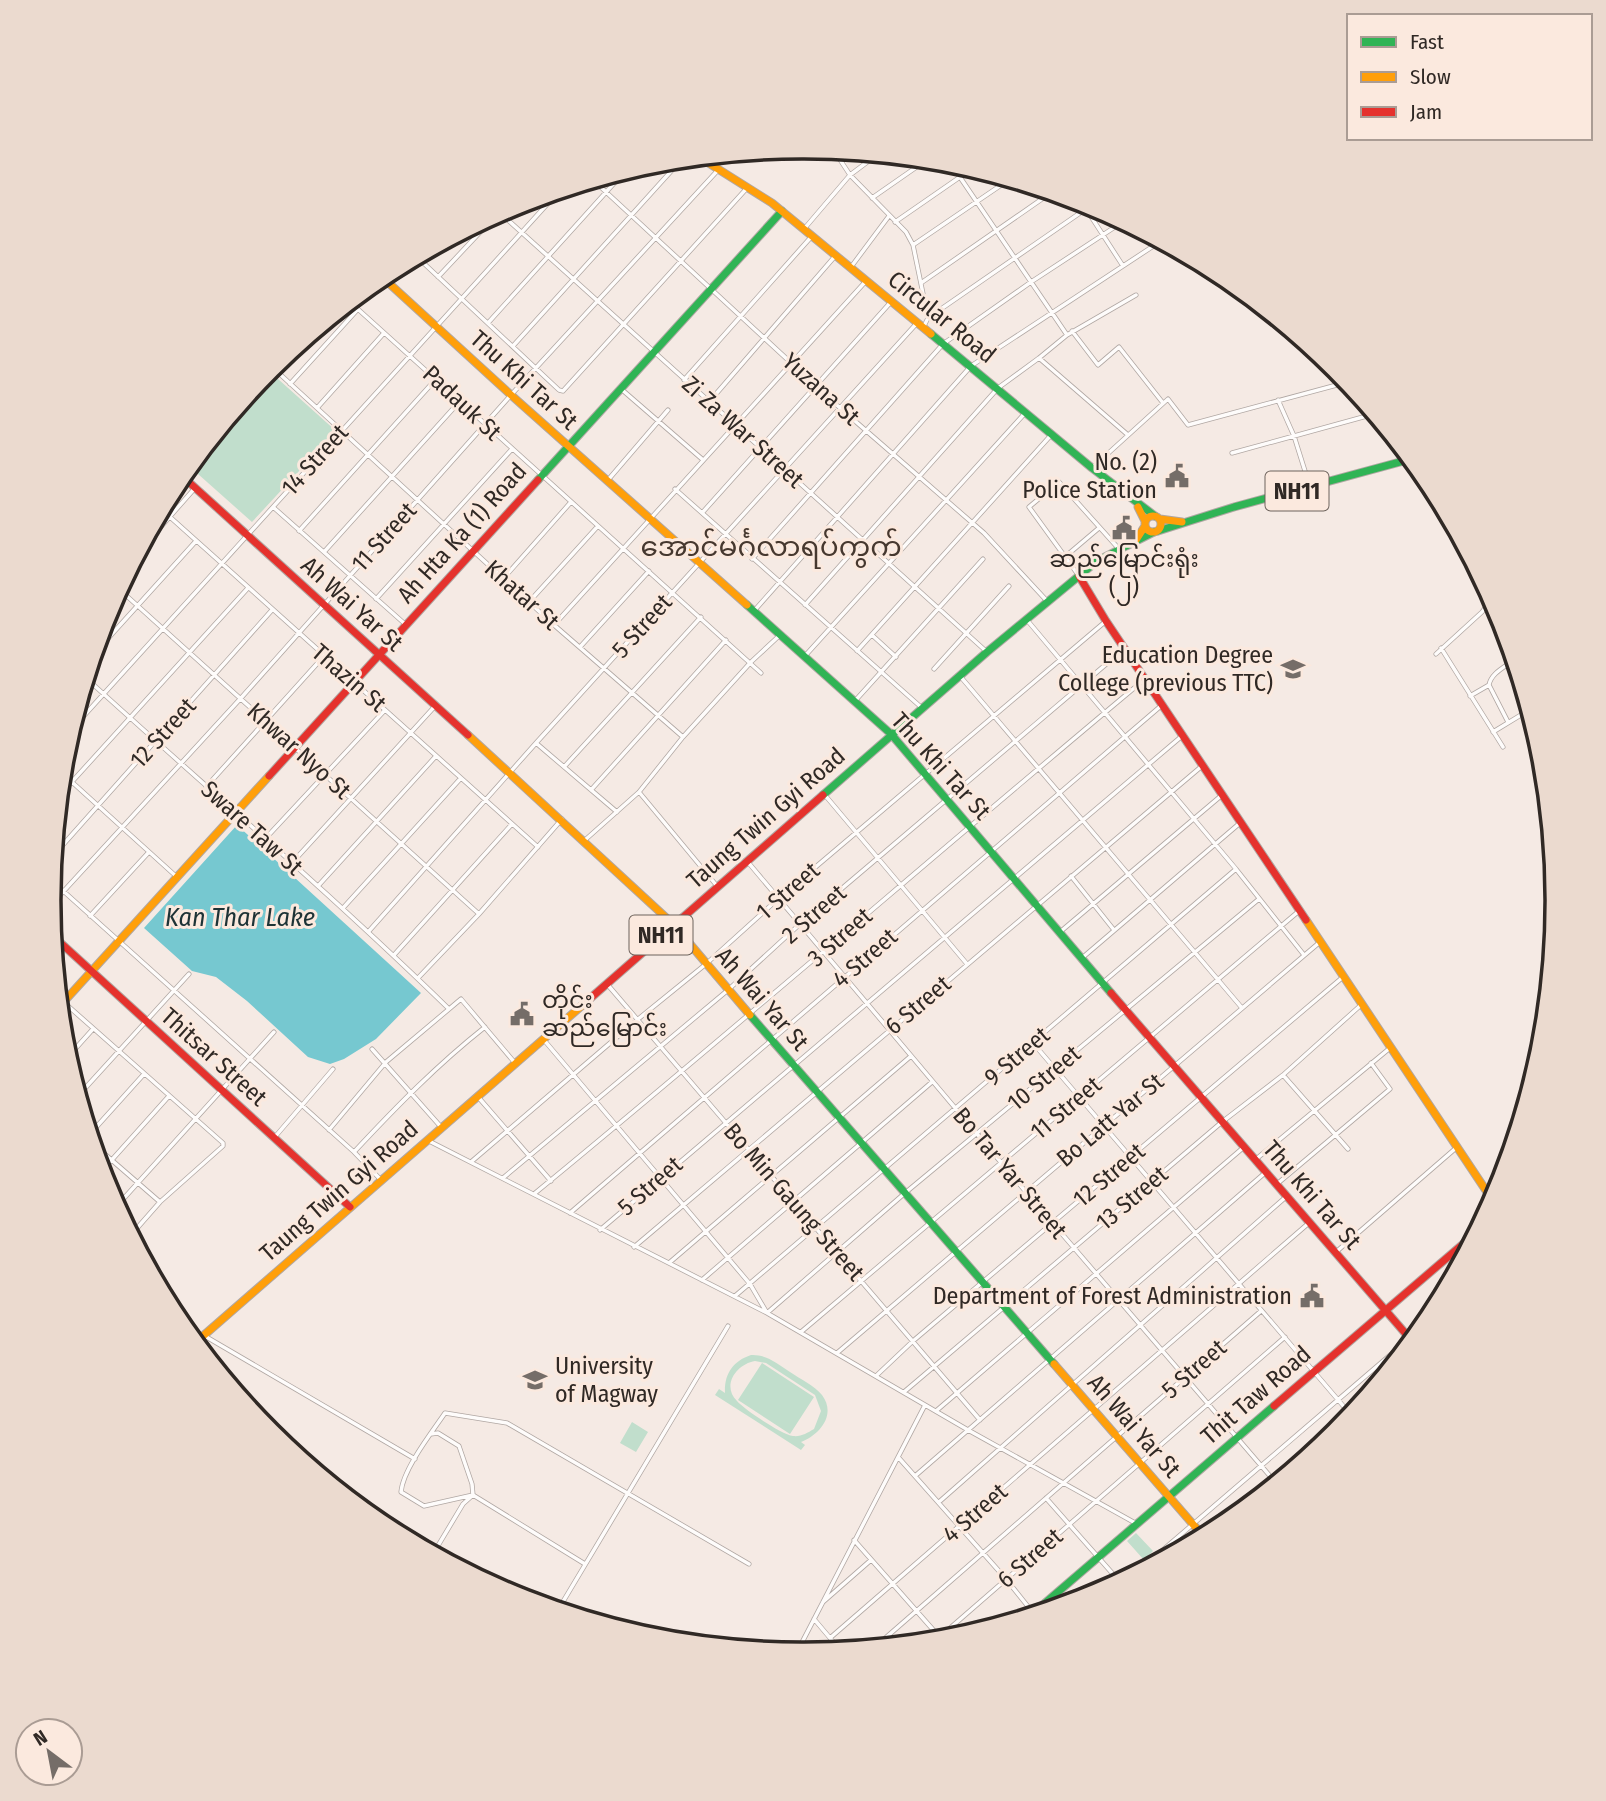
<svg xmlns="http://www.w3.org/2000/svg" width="1606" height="1801" font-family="'Fira Sans Condensed','Noto Sans Myanmar',sans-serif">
<rect width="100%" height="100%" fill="#f5eae4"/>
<path fill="#c1decc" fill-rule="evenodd" d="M268,370L336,431L252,522L189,466Z
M751,1355C766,1354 778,1364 790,1372C800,1379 814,1385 822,1395C837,1415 819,1435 801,1442L805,1445L801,1450L715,1395L719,1389L725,1393C724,1374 733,1361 751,1355ZM755,1361L766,1363L815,1395L821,1411L814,1429C807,1433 801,1437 793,1436C781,1434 745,1410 737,1401C721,1385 737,1364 755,1361Z
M762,1363L814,1397L790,1434L738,1400Z
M632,1422L648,1432L636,1452L620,1443Z
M1136,1533L1153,1551L1144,1560L1127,1541Z"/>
<path fill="#76c8d0" d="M237,825L421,993L376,1039L344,1059L330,1064L308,1057L247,1001L216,977L192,971L144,928Z"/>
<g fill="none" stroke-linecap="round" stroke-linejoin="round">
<g stroke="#b0a7a3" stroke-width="5">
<path id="street" d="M833,149L850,175L906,232L913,245L928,318
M949,161L1067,335
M593,180L840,408L984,533L1047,601
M872,198L928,159
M1081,201L1123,266
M499,212L987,652
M895,222L973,168
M804,229L850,175L878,154
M913,245L1010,179
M416,256L559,390L563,391L747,188
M851,267L889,216
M438,277L499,212
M921,283L1052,192
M350,302L761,673
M488,323L626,170
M923,328L928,318L1093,204
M1072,331L1098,365L1119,347L1163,403
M513,346L683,158
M1039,358L1128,435
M271,366L554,625L683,737
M684,380L812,236
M290,384L358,309
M620,388L702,459
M1278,400L1294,436L1310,487
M709,402L836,255
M317,408L384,333
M1232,453L1374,414
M1092,468L1168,399L1188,425L1348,382
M608,480L668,410
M675,489L922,708
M273,507L405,624
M161,509L538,847
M702,513L890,303
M299,531L436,379
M324,552L460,401
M137,554L195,488
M1066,556L1099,528
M752,559L943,344L1031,282L1124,221
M1079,576L1029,507L1059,482L1119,549
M503,579L571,502
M119,589L479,914
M376,599L512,449
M529,602L598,526
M805,605L998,388L1039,358L1067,335L1136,295
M754,611L971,366L1161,241
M1027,620L1236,869L1304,955
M554,625L866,281
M872,635L896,657
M580,647L649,571
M1441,648L1503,747
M857,651L1052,434
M1436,654L1482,612L1492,599
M93,655L196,541
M804,657L1026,412
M934,669L1009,586
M960,676L1242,1008
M86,678C207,788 331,894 448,1008
M1470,696L1489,685
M854,702L983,559
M1508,722L1489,685C1491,673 1505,667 1514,660
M71,730L560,190
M1493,732L1529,710
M536,743L617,812
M564,767L701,617
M62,773L178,878
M206,787L324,656
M591,790L726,640
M639,792L717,886
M824,794L967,964
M59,796L248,588
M265,839L385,710
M585,840L639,792L683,737L751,662L780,635
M53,856L272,610
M747,861L1026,1192L1276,1483
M291,864L436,705
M1071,876L1114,930
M51,880L354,1152L381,1180
M318,886L436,756
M50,906L241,698L511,395L719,169
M343,908L461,778
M90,916L149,852
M369,931L536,743L917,323
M1060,932L1222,795
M394,955L512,824
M1082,958L1240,823
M418,978L479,914L562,819
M607,984L980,1420
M59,998L223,1143V1146L160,1202L131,1235
M544,1040L750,1284L767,1313L968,1430L1137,1524
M1033,1043L1351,1415
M372,1049L441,1127
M67,1058L93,1029
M1283,1075L1348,1149
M78,1096L189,974
M479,1098L551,1181
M329,1130L386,1062L461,999L515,1063
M90,1134L144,1074
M274,1138L333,1069
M429,1141L767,1313L905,1193L1259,899
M92,1143L160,1202
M354,1152C396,1107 437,1065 485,1027
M1255,1160L1390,1048
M471,1162L637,1020L706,964L779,898L1106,621
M101,1172L169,1096
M503,1178L728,990L800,924L1124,649
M1277,1184L1390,1089L1371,1063
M534,1194C740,1025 940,850 1145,679
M116,1207L274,1032
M570,1213L1162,705
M600,1230L1182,736
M634,1247L1202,766
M1336,1252L1456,1148
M669,1263L911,1056
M702,1280L932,1082
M735,1296L1236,869
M801,1332L1299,911
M203,1335L415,1459
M837,1353L1320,942
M877,1375L913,1341L1343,977
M904,1392L1222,1122L1283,1075L1361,1005
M936,1411L1244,1147
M431,1434L438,1433L459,1446L472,1484L473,1495L424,1506L401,1492C403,1469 432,1432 445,1413L507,1423L749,1564
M898,1457L1006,1579L1034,1614
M915,1476L1266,1172
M1046,1498L1120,1582
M939,1502L1287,1196
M854,1540L943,1641
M433,1554L463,1504L473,1495L585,1564
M1136,1573L1410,1338
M823,1602L871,1560
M558,1610L728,1326
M814,1619L841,1651
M830,1638L1310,1222
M934,1642L1285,1337
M875,1647L1261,1311
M796,1654L925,1405"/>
</g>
<g stroke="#b0a7a3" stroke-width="9">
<path id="fast" d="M931,334L1092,468L1155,516
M538,480L782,211
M1158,531L1234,507L1411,459
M747,605L891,734L1111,993
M823,795L987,652L1097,561L1154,532
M750,1015L1054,1364
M1030,1616L1274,1406"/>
</g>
<g stroke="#b0a7a3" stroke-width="9">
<path id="slow" d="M699,157L772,203L931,334
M381,276L511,395L747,605
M1138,507L1145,521
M1145 524a8 8 0 1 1 16 0a8 8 0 1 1-16 0Z
M1160,519L1182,522
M1136,540L1145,526
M468,735L673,924L750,1015
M1306,920L1493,1201
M59,1007L269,776
M195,1343L586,1002
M1054,1364L1204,1537"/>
</g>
<g stroke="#b0a7a3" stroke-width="9">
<path id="jam" d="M181,475L468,735
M1079,576L1106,621L1306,920
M269,776L538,480
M52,935L350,1207
M1111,993L1412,1341
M586,1002L823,795
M1274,1406L1476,1233"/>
</g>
<use href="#street" stroke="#fefcfb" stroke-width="3.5"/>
<use href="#fast" stroke="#30b455" stroke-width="7"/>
<use href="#slow" stroke="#ff9f0a" stroke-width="7"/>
<use href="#jam" stroke="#e5322d" stroke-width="7"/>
</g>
<defs>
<g id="civic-bare" transform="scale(1.89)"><path d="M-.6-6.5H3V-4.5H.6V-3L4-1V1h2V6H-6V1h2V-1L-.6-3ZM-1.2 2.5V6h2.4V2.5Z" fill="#756d68" stroke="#fbe9de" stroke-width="2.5" paint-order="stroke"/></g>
<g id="university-bare" transform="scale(1.89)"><path d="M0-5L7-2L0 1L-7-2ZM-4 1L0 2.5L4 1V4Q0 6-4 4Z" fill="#756d68" stroke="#fbe9de" stroke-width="2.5" paint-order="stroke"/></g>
</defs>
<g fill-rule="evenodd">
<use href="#civic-bare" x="1177" y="476"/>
<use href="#civic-bare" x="1124" y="528"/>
<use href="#university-bare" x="1293" y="669"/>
<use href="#civic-bare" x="522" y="1014"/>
<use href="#civic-bare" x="1312" y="1296"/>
<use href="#university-bare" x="535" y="1380"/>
</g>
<g text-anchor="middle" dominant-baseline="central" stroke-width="6" stroke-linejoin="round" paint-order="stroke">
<g fill="#fbe9de" stroke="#6d635c" stroke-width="2">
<rect x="1265.5" y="471.5" width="63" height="39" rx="5"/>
<rect x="629.5" y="915.5" width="63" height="39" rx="5"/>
</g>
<g font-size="23" font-weight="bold" fill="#302925">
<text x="1297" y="491">NH11</text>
<text x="661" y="935">NH11</text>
</g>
<g font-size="24" fill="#302925" stroke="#fbe9de">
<text transform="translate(942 317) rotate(39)">Circular Road</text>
<text transform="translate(524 380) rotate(42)">Thu Khi Tar St</text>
<text transform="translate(821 389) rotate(42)">Yuzana St</text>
<text transform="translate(462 403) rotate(43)">Padauk St</text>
<text transform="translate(743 432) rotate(42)">Zi Za War Street</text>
<text transform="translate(315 460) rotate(-48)">14 Street</text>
<text transform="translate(462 533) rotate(-48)">Ah Hta Ka (1) Road</text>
<text transform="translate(384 537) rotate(-48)">11 Street</text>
<text transform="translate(522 595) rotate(42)">Khatar St</text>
<text transform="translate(352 604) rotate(42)">Ah Wai Yar St</text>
<text transform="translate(642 626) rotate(-48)">5 Street</text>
<text transform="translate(349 678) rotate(41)">Thazin St</text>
<text transform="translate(163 733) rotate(-48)">12 Street</text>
<text transform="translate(299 751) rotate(42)">Khwar Nyo St</text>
<text transform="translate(941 766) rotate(48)">Thu Khi Tar St</text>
<text transform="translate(766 818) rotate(-41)">Taung Twin Gyi Road</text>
<text transform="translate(252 828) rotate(42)">Sware Taw St</text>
<text transform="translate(788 891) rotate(-41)">1 Street</text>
<text transform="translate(814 914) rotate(-41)">2 Street</text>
<text transform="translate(840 937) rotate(-41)">3 Street</text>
<text transform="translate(865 958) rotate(-41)">4 Street</text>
<text transform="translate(762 999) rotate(49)">Ah Wai Yar St</text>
<text transform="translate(918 1005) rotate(-40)">6 Street</text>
<text transform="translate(1017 1056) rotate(-40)">9 Street</text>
<text transform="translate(214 1057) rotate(42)">Thitsar Street</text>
<text transform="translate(1044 1078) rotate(-40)">10 Street</text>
<text transform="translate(1066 1108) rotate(-40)">11 Street</text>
<text transform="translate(1110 1120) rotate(-40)">Bo Latt Yar St</text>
<text transform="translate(1010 1173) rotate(50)">Bo Tar Yar Street</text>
<text transform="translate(1109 1175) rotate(-40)">12 Street</text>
<text transform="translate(650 1186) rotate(-41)">5 Street</text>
<text transform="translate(339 1191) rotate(-41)">Taung Twin Gyi Road</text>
<text transform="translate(1312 1195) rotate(49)">Thu Khi Tar St</text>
<text transform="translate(1132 1198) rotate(-40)">13 Street</text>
<text transform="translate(794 1202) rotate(49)">Bo Min Gaung Street</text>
<text transform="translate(1194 1369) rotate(-41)">5 Street</text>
<text transform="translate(1256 1395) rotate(-41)">Thit Taw Road</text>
<text transform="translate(1134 1426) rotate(49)">Ah Wai Yar St</text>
<text transform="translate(975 1513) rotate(-41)">4 Street</text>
<text transform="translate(1030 1558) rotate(-41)">6 Street</text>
</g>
<g font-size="24" fill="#302925" stroke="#fbe9de" text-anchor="end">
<text x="1157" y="462">No. (2)<tspan x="1157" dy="28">Police Station</tspan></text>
<text x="1124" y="559" text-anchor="middle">ဆည်မြောင်းရုံး<tspan x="1124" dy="28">(၂)</tspan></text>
<text x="1273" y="655">Education Degree<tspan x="1273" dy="28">College (previous TTC)</tspan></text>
<text x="542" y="1000" text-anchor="start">တိုင်း<tspan x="542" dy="28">ဆည်မြောင်း</tspan></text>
<text x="1292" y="1296">Department of Forest Administration</text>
<text x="555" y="1366" text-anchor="start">University<tspan x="555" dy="28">of Magway</tspan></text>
</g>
<g font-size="26" font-style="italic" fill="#1e3336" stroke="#fbe9de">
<text x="240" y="917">Kan Thar Lake</text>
</g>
<g font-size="28" fill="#46382f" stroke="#fbe9de">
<text x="771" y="546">အောင်မင်္ဂလာရပ်ကွက်</text>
</g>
</g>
<path d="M0 0H1606V1801H0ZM802 159H804A741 741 0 0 1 1545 900V901A741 741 0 0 1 804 1642H802A741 741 0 0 1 61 901V900A741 741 0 0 1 802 159Z" fill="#ebdacf" fill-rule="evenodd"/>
<path fill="none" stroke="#302925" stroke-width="3.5" d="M802 159H804A741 741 0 0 1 1545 900V901A741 741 0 0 1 804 1642H802A741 741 0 0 1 61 901V900A741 741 0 0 1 802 159Z"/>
<rect x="1347" y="14" width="245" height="126" fill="#fbe9de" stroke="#aa9c94" stroke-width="2"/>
<rect x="1361" y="37" width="35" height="10" fill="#30b455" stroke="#aa9c94" stroke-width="2"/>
<text x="1410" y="49" font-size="21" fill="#302925">Fast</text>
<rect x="1361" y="72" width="35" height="10" fill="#ff9f0a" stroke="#aa9c94" stroke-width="2"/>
<text x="1410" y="84" font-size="21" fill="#302925">Slow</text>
<rect x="1361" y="107" width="35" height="10" fill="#e5322d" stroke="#aa9c94" stroke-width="2"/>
<text x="1410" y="119" font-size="21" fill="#302925">Jam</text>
<g transform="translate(49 1752) rotate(328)"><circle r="33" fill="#fbe9de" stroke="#aa9c94" stroke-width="2"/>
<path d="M0-5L12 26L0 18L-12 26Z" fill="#756d68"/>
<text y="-10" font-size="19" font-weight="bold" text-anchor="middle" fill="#302925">N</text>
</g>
</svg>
